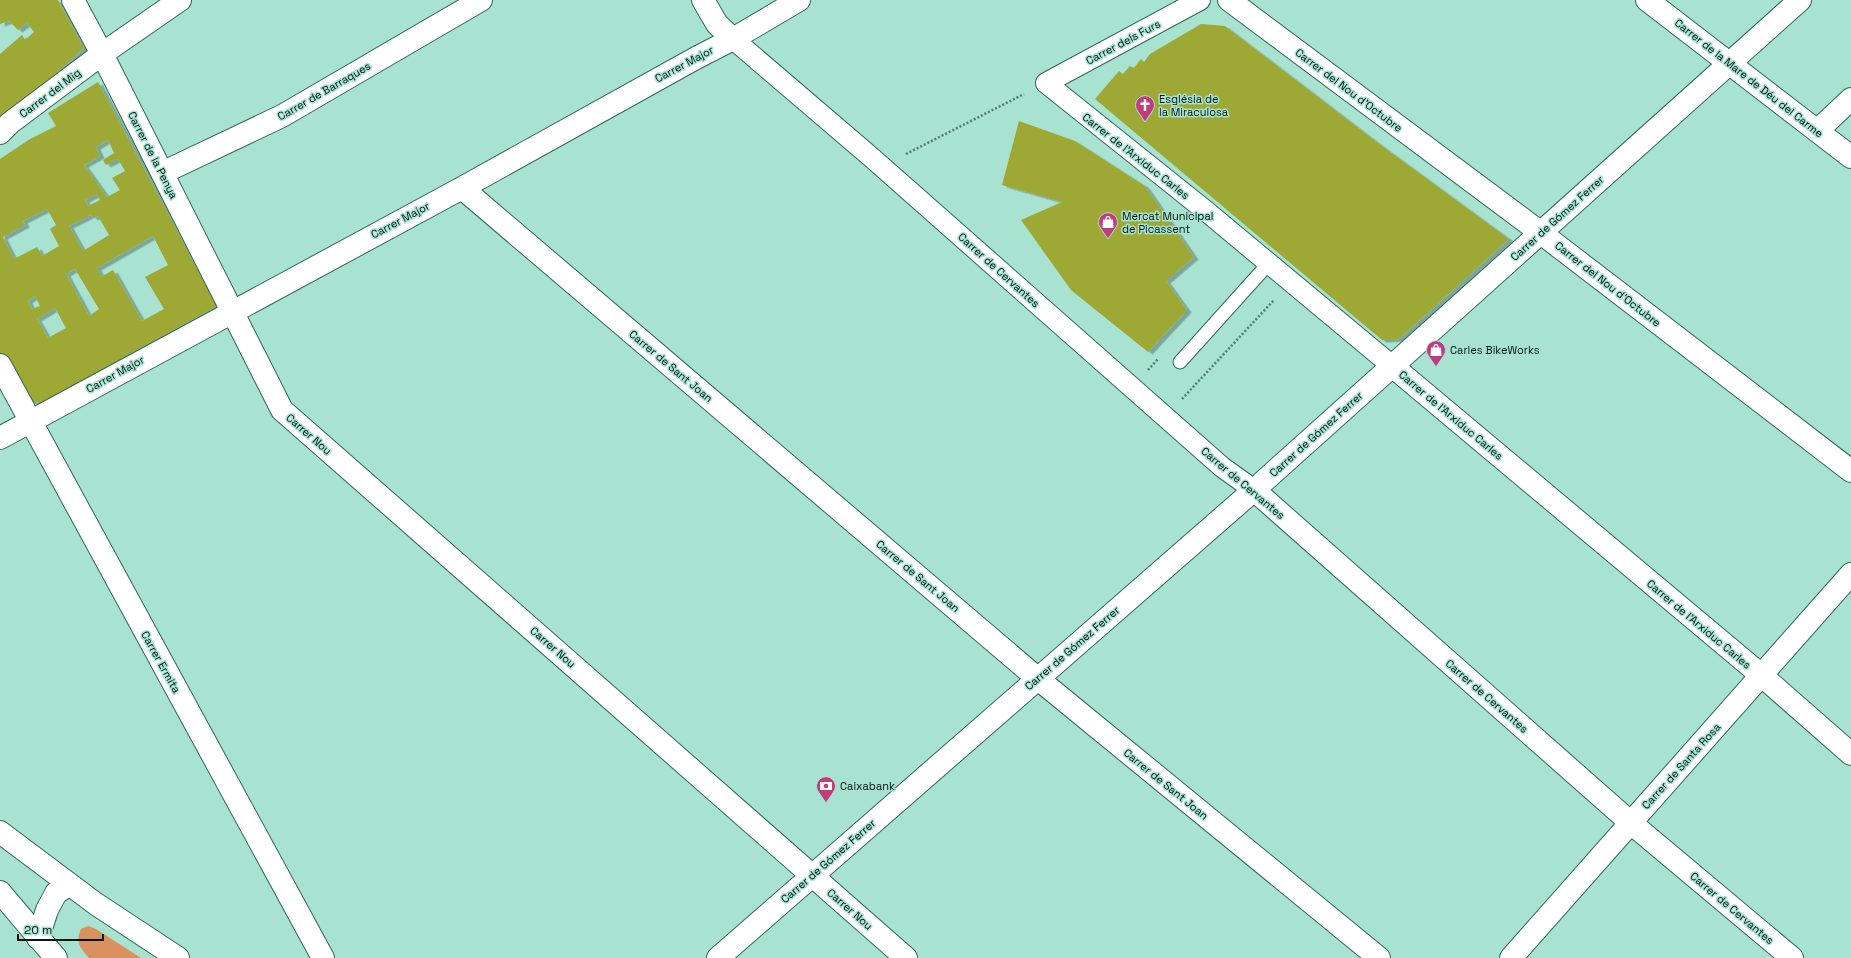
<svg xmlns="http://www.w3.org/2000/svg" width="1851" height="958" font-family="'Space Grotesk',sans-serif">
<defs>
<filter id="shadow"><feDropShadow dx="4.5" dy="2.5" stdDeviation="0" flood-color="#0004"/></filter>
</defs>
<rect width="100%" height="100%" fill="#a8e2d1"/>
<path fill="#da905f" d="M88,926L96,929L141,958H89C80,947 75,943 81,929Z"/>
<path fill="#9ea836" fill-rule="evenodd" filter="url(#shadow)" d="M0,0H58L84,48L0,124V54L22,35L25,40L34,32L27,23L18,30L9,21L0,24Z
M1201,24L1225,26L1378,143L1509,239L1399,339L1382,340L1095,99L1119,71L1123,74L1130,66L1134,68L1141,59L1144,62L1150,54Z
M98,82L217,306L41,403L25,400L0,353V159L30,139L56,126L48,113ZM108,140L114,153L103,160L106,165L118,159L125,171L112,178L120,190L107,197L84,165L100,156L96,147ZM97,194L100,200L88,206L85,200ZM47,209L56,225L50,229L59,246L42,256L37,247L14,259L3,237L25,225L23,221ZM91,215L93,218L98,216L109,235L83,251L69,226ZM153,236L168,265L145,277L164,309L142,321L113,270L101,277L97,268ZM75,269L99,309L89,316L66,274ZM35,296L40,306L32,309L28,301ZM55,308L66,328L48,338L37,319Z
M1019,121L1075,141L1145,186L1194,257L1166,281L1187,310L1148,352L1071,290L1021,220L1062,202L1002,185Z"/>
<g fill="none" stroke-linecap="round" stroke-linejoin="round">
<g stroke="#306859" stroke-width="15">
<path id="service" d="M1180,362L1269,263"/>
</g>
<g stroke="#306859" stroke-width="22">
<path id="pedestrian" d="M1200,0L1046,83L1206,211L1391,365
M733,39L871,157L1222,467L1254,490"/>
</g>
<g stroke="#306859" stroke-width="24">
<path id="minor" d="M73,0L102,54L282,410L906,958
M703,0L717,24L733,39
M1229,0L1541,233L1851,471
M1647,0L1851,157
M1817,131L1851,99
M0,133L10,123L102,54L180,0
M162,173L282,116L481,0
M462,188L1037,678L1379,958
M0,365L323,958
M1391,365L1761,675L1851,754
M0,438L462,188L696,58L733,39L799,0
M1254,490L1631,823L1792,958
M0,892L56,958
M38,938L47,910L56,893L69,885
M718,958L1254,490L1800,0
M1511,958L1851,574"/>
</g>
<g stroke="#306859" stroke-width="24">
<path id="tertiary" d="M0,832L96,904L178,958"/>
</g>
<path stroke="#547b6f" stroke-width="2.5" stroke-dasharray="2 2" stroke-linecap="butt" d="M906,154L1024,94
M1148,370L1158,359
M1182,399L1274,300"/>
<use href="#service" stroke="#fff" stroke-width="13"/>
<use href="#pedestrian" stroke="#fff" stroke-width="20"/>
<use href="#minor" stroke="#fff" stroke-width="22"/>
<use href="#tertiary" stroke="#fff" stroke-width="22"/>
</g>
<defs>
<g id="church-pin" transform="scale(1)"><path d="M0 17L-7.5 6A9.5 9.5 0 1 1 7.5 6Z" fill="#c13b7d" stroke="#a8e2d1"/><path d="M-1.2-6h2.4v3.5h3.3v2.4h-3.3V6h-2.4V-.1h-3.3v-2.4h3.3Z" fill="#fff"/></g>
<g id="shop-pin" transform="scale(1)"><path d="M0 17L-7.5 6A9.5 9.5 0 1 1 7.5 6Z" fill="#c13b7d" stroke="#a8e2d1"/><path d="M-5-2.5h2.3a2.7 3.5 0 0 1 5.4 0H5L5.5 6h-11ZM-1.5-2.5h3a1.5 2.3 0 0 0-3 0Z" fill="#fff"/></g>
<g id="bank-pin" transform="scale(1)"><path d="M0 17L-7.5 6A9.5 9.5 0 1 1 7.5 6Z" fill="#c13b7d" stroke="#a8e2d1"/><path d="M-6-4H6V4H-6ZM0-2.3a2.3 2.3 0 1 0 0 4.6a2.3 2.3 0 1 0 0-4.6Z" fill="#fff"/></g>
</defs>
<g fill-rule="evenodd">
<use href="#church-pin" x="1145" y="105"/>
<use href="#shop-pin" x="1108" y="222"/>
<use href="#shop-pin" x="1436" y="350"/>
<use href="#bank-pin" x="826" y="786"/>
</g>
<g text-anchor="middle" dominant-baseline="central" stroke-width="3" stroke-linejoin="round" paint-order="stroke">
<g font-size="11" fill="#011610" stroke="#a8e2d1">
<text transform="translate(1123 42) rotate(-28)">Carrer dels Furs</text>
<text transform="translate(684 64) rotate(-28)">Carrer Major</text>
<text transform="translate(1749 78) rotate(38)">Carrer de la Mare de Déu del Carme</text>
<text transform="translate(1349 90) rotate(37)">Carrer del Nou d'Octubre</text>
<text transform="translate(324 91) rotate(-30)">Carrer de Barraques</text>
<text transform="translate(50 93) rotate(-37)">Carrer del Mig</text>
<text transform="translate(153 155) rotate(63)">Carrer de la Penya</text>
<text transform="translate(1136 156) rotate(38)">Carrer de l'Arxiduc Carles</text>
<text transform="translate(1557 218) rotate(-42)">Carrer de Gómez Ferrer</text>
<text transform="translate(400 220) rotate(-28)">Carrer Major</text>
<text transform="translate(999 270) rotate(42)">Carrer de Cervantes</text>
<text transform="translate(1608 284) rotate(38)">Carrer del Nou d'Octubre</text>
<text transform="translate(671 366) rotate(40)">Carrer de Sant Joan</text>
<text transform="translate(115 374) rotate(-29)">Carrer Major</text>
<text transform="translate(1451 415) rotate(40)">Carrer de l'Arxiduc Carles</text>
<text transform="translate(309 434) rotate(41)">Carrer Nou</text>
<text transform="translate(1316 434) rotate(-42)">Carrer de Gómez Ferrer</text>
<text transform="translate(1243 483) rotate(40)">Carrer de Cervantes</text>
<text transform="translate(918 576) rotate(40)">Carrer de Sant Joan</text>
<text transform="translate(1699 624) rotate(40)">Carrer de l'Arxiduc Carles</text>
<text transform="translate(553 647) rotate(41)">Carrer Nou</text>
<text transform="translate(1072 648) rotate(-41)">Carrer de Gómez Ferrer</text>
<text transform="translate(161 662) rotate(61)">Carrer Ermita</text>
<text transform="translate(1487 696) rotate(41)">Carrer de Cervantes</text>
<text transform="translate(1681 766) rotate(-48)">Carrer de Santa Rosa</text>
<text transform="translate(1166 784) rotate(39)">Carrer de Sant Joan</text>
<text transform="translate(828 861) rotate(-41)">Carrer de Gómez Ferrer</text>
<text transform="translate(1732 908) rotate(40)">Carrer de Cervantes</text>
<text transform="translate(850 909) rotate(41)">Carrer Nou</text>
</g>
<g font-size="11" fill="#011610" stroke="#a8e2d1" text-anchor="start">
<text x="1159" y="99">Església de<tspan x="1159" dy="13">la Miraculosa</tspan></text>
<text x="1122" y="216">Mercat Municipal<tspan x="1122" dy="13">de Picassent</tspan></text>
<text x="1450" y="350">Carles BikeWorks</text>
<text x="840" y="786">Caixabank</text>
</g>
</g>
<path d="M18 934v6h85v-6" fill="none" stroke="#011610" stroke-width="2"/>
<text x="24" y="934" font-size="12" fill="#011610" stroke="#a8e2d1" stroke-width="3" paint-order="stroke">20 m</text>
</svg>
